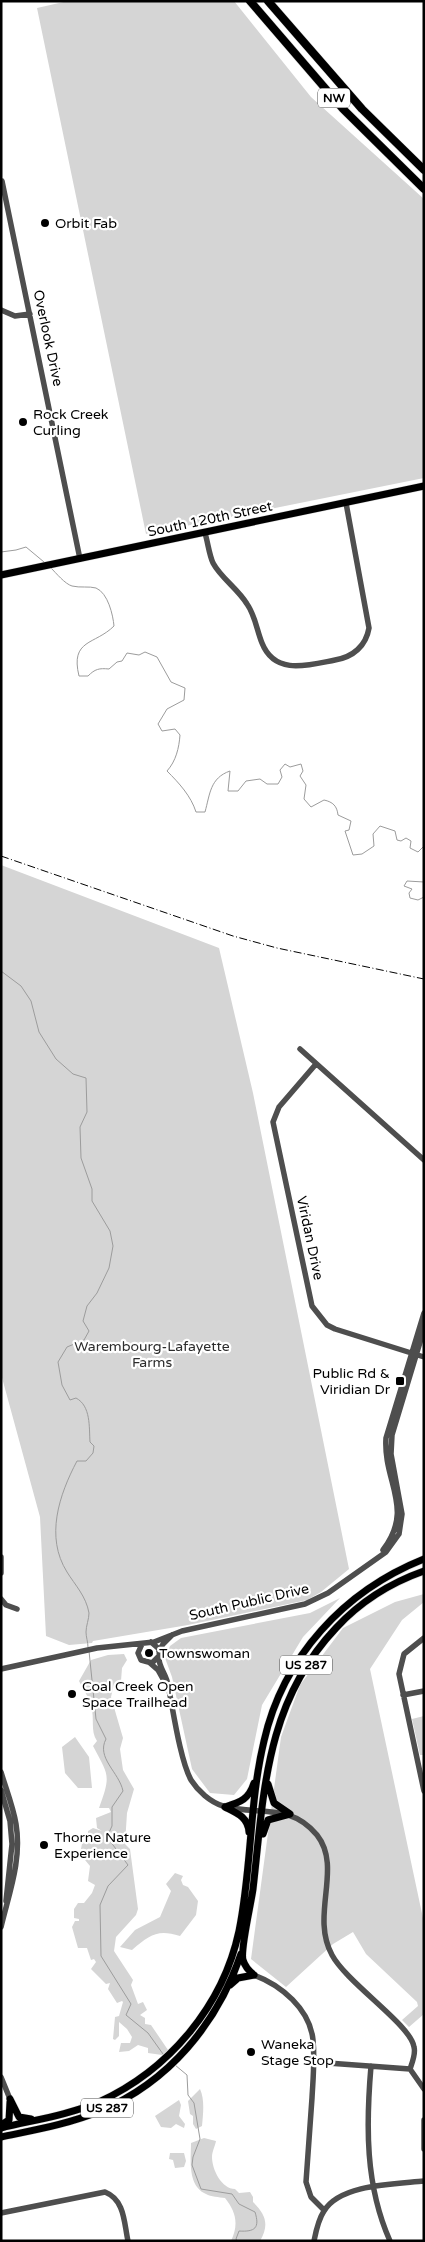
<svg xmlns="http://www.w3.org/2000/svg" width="425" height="2242" font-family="'Varela Round',sans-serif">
<rect width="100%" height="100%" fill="#fff"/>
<path fill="#d5d5d5" d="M68,1H234L311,97L424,199V478L146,534L37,8Z
M1,865L219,948L253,1093L349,1569L321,1592L307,1600L188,1625L93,1641L92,1643L69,1645L46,1636L40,1517L1,1374Z
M424,1594V1602L402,1620L370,1669L424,1923V2014L409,2027L402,2020L418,2006L417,2002L366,1954L353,1932L333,1944L286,1987L251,1959L281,1737L300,1685L343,1628L395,1602Z
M340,1598L303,1637L262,1705L247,1779L234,1795L210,1793L192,1769L172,1677L165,1658L170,1646L181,1638L310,1613Z
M124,1654L127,1660L122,1668L121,1681L114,1684L111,1697L123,1738L120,1749L123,1770L134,1789L127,1813L125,1844L130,1849L138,1909L136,1915L116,1937L114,1951L133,1980L131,1985L138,2004L143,2002L147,2010L140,2015L145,2018V2024L151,2025L168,2050L162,2055L148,2053V2048L138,2045L129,2051L119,2052L121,2043H130L132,2037L127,2029L119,2022V2036L115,2040L113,2039L115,2017L119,2016L123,2002L122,2001L117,2003L108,1989L110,1983L106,1984L91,1969L96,1962L94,1959L91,1960L87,1948H78L72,1927L75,1921H79V1919L74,1918V1909L78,1903H84L92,1893L95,1885L88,1881L90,1866L85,1860L89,1855L88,1850L81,1849L83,1838L88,1836V1831L93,1828L102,1831L97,1828L96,1818L111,1812L109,1808H99C111,1775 109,1776 93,1746L97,1741C90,1731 95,1718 91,1706C89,1697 83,1689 79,1681L91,1660L108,1655Z
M424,1716V1755H420L412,1719Z
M75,1737L89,1757L92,1788H78L65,1773L62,1747Z
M175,1873L183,1876L181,1880L183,1885L188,1887L198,1901L196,1915L180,1936C157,1929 150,1935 132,1950L120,1947L135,1930L160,1917L171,1891L166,1884Z
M200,2089C205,2100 203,2114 202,2126L196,2129L193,2124V2116L190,2114L188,2101Z
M179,2100L181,2105L179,2116L185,2124L184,2128L176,2124L171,2128L161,2127L155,2116Z
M204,2138L216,2141C215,2146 212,2152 212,2157C212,2170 222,2189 235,2189L239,2193L250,2192L253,2197V2202C265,2214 270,2224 260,2241H231C239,2224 236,2212 225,2198C219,2197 211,2197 206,2194C187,2186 191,2159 191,2143Z
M170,2153H184L186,2161L184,2167L175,2168L173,2160L169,2159Z"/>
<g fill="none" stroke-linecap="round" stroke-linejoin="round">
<path stroke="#9c9c9c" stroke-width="1" d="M1,552L16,550L26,547L44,562
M51,568C56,573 65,584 72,586C80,588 89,586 96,588C108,593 113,615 114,626C95,645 70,639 79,676H88C95,669 99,668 109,669L117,662L122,661L127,653L139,655L145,652L157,657L171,682L185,688L184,700L167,709L158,724L162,731L175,729L180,735C179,748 176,761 167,771C179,783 191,796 196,812H205C210,794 210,778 230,771L228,791H238L246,781L260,779L267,784H278L282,777L280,770L285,764L290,767L301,764L303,771L300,776L306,785L304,799L311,807L324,800C333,802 337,806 338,815L351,821L349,830L345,831L353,855L362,854L374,846L373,834L380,826L395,831L397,840L401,841L406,838L411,841L410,848L418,852L424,846
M424,882L407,881L404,886L412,889L409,893L410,898L418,900L424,897
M1,971L21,986L31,1001L39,1032L56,1059L73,1074L86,1078L87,1112L80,1127L81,1158L92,1189V1201L110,1231L113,1246L109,1268L97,1293L87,1306L83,1321L89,1331L84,1340L67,1347L58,1362L62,1385L70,1400L76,1398C91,1406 89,1427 90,1442L94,1446L93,1453L86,1461H77C59,1495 45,1537 67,1572C75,1585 86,1596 89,1613C89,1619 86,1626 86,1632C86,1637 88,1642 88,1647
M89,1651L96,1719L106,1739C96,1758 119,1772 123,1791L112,1807V1826L107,1837L128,1865L108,1886L100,1905L101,1956L131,2004L126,2015L148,2033L163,2054
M175,2065L187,2075L188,2095L194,2103L200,2139L193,2157L192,2165L201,2189L232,2194L239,2204L255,2212C260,2228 255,2232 239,2231L236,2239L237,2241"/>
<g stroke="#dbdbdb" stroke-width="8">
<path id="major" d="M1,575L424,486
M268,1784L274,1803L290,1814
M225,1807C241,1802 249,1799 254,1783
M225,1807C237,1813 248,1817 249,1832
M263,1834L268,1820L290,1814
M254,1975C249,1971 245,1967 243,1960C240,1950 251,1904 253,1889C264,1793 265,1703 336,1628C360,1602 390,1583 424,1571
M230,1985L238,1978L254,1975
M10,2099L19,2117L31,2119
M1,2125L9,2120L10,2102
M1,2128C34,2120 68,2115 99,2102C169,2070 223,2006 239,1931C252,1868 249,1803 264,1741C283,1657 344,1591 424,1559
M1,2137C34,2130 69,2124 100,2111C169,2082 217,2024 241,1954"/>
</g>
<g stroke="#dbdbdb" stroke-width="9">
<path id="highway" d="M250,1L343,109L424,189
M268,1L362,109L424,170"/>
</g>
<path stroke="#4e4e4e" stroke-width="5.5" d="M2,181L80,559
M1,310L15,316L30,314
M205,533C208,543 209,554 213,563C221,578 238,589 247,604C255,615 257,631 262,643C275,676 309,665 335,660C353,657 366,646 369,628L346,503
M300,1049L424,1160
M316,1064L279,1107L273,1122L312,1306L327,1325L335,1329L424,1357
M383,1550C415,1508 383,1482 386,1438L424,1313
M1,1557V1573
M1,1599L6,1605L17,1609
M424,1638L404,1654L399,1674L424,1791
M151,1642L159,1649C160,1654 158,1659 160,1664C162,1671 167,1677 168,1685C173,1709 180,1760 191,1780C198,1791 210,1802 223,1806C258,1816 290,1802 317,1835C343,1868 310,1915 332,1955C347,1983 411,2025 414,2047C416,2054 412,2063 410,2069
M142,1644L138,1653L141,1660L152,1663L159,1656
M159,1651L163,1644L172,1635
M150,1663L158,1670L163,1679
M1,1669L97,1648L154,1642L182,1631L305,1604L328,1593L386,1552L399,1534L402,1514L391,1454L392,1435L424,1329
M403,1695L424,1691
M1,1772C6,1789 13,1806 16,1824C22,1860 9,1893 1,1927
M1,1790L10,1821L12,1844L6,1901
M254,1975C281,1985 310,2009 313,2040C315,2059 313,2079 312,2098C310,2126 308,2154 306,2182L311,2197L324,2210
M314,2062L410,2069L424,2089
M371,2066C366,2125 365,2185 390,2241
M1,2077L10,2099
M424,2120V2149
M1,2213L105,2192C125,2200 124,2223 128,2241
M314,2241C316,2231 318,2220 324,2211C340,2184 395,2184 424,2181"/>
<use href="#major" stroke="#000" stroke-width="7"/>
<use href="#highway" stroke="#000" stroke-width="8"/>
<path stroke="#000" stroke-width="1" stroke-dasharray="8 2.5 1 2.5" stroke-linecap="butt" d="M1,856L233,936L277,948L424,979"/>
</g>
<g fill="#000" stroke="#fff" stroke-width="2">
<circle cx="45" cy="223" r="5"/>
<circle cx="23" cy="422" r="5"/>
<rect x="395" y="1376" width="10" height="10" rx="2.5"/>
<circle cx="149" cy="1653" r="5"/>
<circle cx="72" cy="1694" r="5"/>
<circle cx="44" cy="1845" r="5"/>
<circle cx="251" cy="2052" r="5"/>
</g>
<g text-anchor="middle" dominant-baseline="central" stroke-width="4.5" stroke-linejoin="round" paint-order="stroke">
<g fill="#fff" stroke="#4c4c4c" stroke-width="1">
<rect x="318" y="88.5" width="32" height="19" rx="4"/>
<rect x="280" y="1655.5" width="52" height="19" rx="4"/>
<rect x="81" y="2098.5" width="52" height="19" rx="4"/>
</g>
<g font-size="12" font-weight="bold" fill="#000">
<text x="334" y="98">NW</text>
<text x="306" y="1665">US 287</text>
<text x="107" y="2108">US 287</text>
</g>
<g font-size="14" fill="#000" stroke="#fff" text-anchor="start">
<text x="55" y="223">Orbit Fab</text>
<text x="33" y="414">Rock Creek<tspan x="33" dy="16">Curling</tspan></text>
<text x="390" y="1373" text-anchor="end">Public Rd &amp;<tspan x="390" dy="16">Viridian Dr</tspan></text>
<text x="159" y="1653">Townswoman</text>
<text x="82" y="1686">Coal Creek Open<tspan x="82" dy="16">Space Trailhead</tspan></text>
<text x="54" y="1837">Thorne Nature<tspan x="54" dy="16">Experience</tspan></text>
<text x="261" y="2044">Waneka<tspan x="261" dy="16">Stage Stop</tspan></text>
</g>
<g font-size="14" fill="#000" stroke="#fff">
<text transform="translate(48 338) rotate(78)">Overlook Drive</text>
<text transform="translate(210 519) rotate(-12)">South 120th Street</text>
<text transform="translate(310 1238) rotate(78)">Viridan Drive</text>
<text transform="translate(249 1602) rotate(-13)">South Public Drive</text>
</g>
<g font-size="14" fill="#2c2c2c" stroke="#fff">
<text x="152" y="1346">Warembourg-Lafayette<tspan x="152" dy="16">Farms</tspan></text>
</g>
</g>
<rect width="425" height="2242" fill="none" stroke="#000000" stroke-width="5"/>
</svg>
